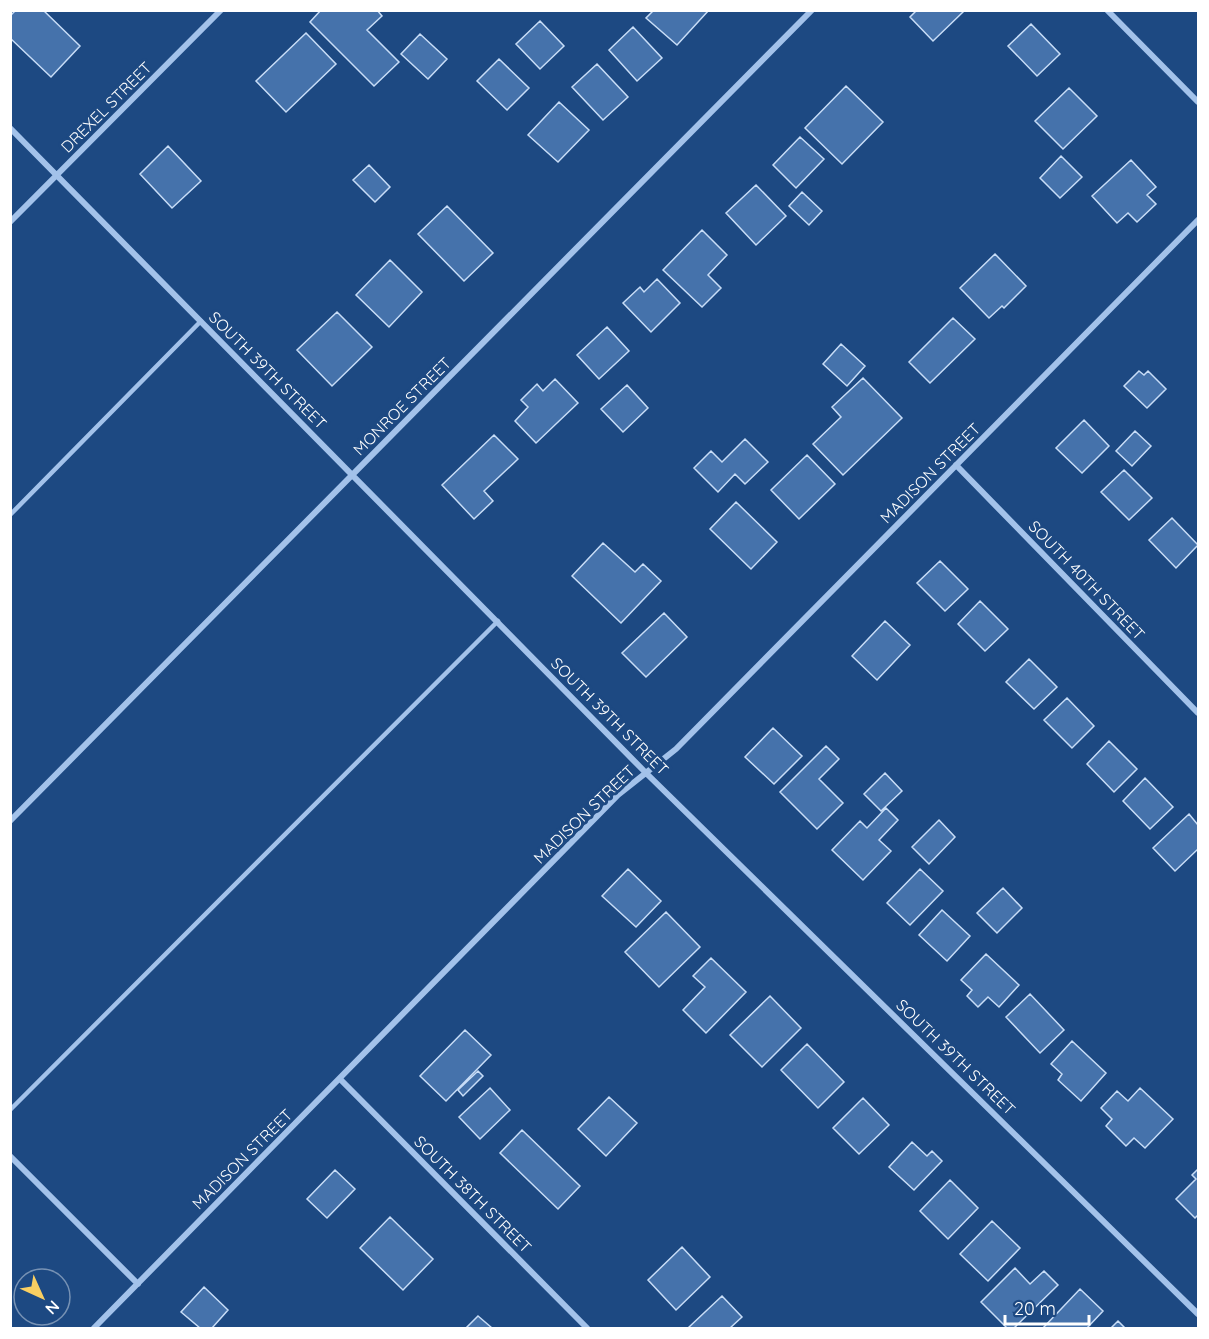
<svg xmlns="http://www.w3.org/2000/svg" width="1209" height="1339" font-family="Quicksand,sans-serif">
<rect width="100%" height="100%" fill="#1d4982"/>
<path fill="#4572ab" stroke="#c8ddf7" stroke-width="1.5" d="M16,10H43L80,46L51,77L10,38V16Z
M321,10H377L382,16L367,30L399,62L374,86L310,22Z
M654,10H709L677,45L646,18Z
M917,10H961L963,12L933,41L910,17Z
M540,21L564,46L540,69L516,44Z
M1031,24L1060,54L1037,76L1008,46Z
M633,27L662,58L637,81L609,50Z
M306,33L336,64L286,112L256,81Z
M420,34L447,59L428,79L401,54Z
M499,59L529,88L507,110L477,81Z
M597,64L628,97L603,120L572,87Z
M846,86L883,122L842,164L805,128Z
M1069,88L1097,116L1063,149L1035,121Z
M559,102L589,130L558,162L528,135Z
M800,137L824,159L796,188L773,165Z
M168,146L201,181L172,208L140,174Z
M1061,156L1082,177L1060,198L1040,178Z
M1131,160L1156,187L1147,195L1156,204L1137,222L1128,213L1117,223L1092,196Z
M369,165L390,187L375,202L353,180Z
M756,185L786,216L756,245L726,213Z
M802,192L822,211L809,225L789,206Z
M447,206L493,253L464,281L418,234Z
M702,230L727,255L708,275L721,288L702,307L663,270Z
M995,254L1026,286L1004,308L1002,306L989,318L960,288Z
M390,260L422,292L389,327L356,295Z
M657,279L680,303L651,332L623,303L640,287L644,292Z
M337,312L372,347L332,386L297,350Z
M953,318L975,339L930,383L909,362Z
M607,327L629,351L599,379L577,355Z
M841,344L865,366L847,386L823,364Z
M1139,371L1144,375L1148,371L1166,389L1147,408L1124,386Z
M863,378L902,418L843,475L813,444L841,417L832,407Z
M555,379L578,403L536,443L515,421L528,407L521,400L537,384L543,391Z
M627,385L648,408L623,432L601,409Z
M1084,420L1109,446L1082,473L1056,448Z
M1135,431L1151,446L1132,466L1116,451Z
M494,435L518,459L484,491L493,501L474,519L442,485Z
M745,439L768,462L745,484L735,474L718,492L694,468L711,451L722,462Z
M807,455L835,484L799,519L771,490Z
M1124,470L1152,498L1129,520L1101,492Z
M736,502L777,542L751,569L710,529Z
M1172,518L1198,545L1176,568L1149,540Z
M603,543L635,572L643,564L661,581L621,623L572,576Z
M940,561L968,589L945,611L917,583Z
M980,601L1008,629L985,651L958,624Z
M664,613L687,637L646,677L622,653Z
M885,621L910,645L877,680L852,656Z
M1029,659L1057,687L1034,709L1006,682Z
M1067,698L1094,726L1072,748L1044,720Z
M773,728L802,756L774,784L745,757Z
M1109,741L1137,769L1114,792L1087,764Z
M826,746L839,759L819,779L843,803L817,829L780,792Z
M885,773L902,791L881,811L864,794Z
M1145,778L1173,807L1150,829L1123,801Z
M886,808L898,820L879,840L891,851L863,880L832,850L860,821L867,828Z
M1189,814L1198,825V849L1175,871L1153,848Z
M939,820L955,837L929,864L912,847Z
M628,869L661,901L636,927L602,896Z
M920,869L943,891L910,925L887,903Z
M1003,888L1022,908L997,933L977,913Z
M942,910L970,936L947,961L919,935Z
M666,912L700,947L659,987L625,952Z
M986,954L1019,985L999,1007L988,997L978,1007L967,996L972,990L961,980Z
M711,958L746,992L706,1033L683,1010L705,987L693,976Z
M1030,994L1064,1030L1040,1053L1006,1017Z
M770,996L801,1028L762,1067L730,1035Z
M465,1030L491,1055L446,1101L420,1076Z
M1072,1041L1106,1073L1081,1101L1058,1080L1062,1074L1051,1064Z
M807,1044L844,1082L818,1108L781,1070Z
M478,1071L483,1076L463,1096L458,1090Z
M490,1088L510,1110L480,1139L459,1117Z
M1140,1088L1173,1119L1145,1148L1134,1138L1126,1146L1106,1126L1112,1119L1101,1108L1117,1091L1128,1101Z
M609,1097L637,1123L606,1156L578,1129Z
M863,1098L889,1125L859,1154L833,1128Z
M522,1130L580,1186L558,1209L500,1153Z
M912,1142L927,1156L932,1151L942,1161L914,1190L889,1167Z
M1198,1169V1215L1195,1218L1176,1199L1196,1179L1192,1175Z
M335,1170L355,1189L327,1218L307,1199Z
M950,1180L978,1208L948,1239L920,1211Z
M390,1217L433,1259L403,1290L360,1248Z
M992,1221L1020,1248L988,1281L960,1254Z
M682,1247L710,1277L676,1310L648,1280Z
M1015,1268L1030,1284L1044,1271L1058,1285L1014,1328H1007L981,1302Z
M204,1287L228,1310L212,1328H200L181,1312Z
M1080,1289L1103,1311L1087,1328H1043Z
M722,1296L742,1317L730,1328H688Z
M478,1316L492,1328H466Z
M1118,1321L1125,1328H1111Z"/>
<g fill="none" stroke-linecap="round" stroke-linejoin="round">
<path stroke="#a3c2ea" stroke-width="4.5" d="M10,515L201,321
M10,1110L498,621"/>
<path stroke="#a3c2ea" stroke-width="6" d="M1107,10L1198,102
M10,128L646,773L1198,1314
M10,222L221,10
M956,465L1198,713
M10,821L812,10
M340,1079L587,1328
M10,1156L138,1284
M94,1328L618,795L676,749L1198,220"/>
</g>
<g text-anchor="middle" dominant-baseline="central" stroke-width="6" stroke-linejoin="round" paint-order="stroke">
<g font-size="16" fill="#fff" stroke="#1d4982">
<text transform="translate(106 107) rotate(-45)">DREXEL STREET</text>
<text transform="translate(268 370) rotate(45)">SOUTH 39TH STREET</text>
<text transform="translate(402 406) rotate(-45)">MONROE STREET</text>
<text transform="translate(930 473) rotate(-45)">MADISON STREET</text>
<text transform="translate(1087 580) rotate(46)">SOUTH 40TH STREET</text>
<text transform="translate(610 716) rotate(45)">SOUTH 39TH STREET</text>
<text transform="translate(584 814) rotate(-44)">MADISON STREET</text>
<text transform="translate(956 1057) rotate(44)">SOUTH 39TH STREET</text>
<text transform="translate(242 1159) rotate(-45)">MADISON STREET</text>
<text transform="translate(473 1194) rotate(45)">SOUTH 38TH STREET</text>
</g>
</g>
<rect width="1209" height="1339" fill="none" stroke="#ffffff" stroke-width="24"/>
<g transform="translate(42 1297) rotate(135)"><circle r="28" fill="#1d4982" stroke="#7792b4" stroke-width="1.5"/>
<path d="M0-4.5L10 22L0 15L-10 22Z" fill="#f9cf62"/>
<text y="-9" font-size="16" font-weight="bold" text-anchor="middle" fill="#ffffff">N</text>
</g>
<path d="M1005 1315v9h84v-9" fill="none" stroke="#ffffff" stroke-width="3"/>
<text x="1014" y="1315" font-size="18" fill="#ffffff" stroke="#1d4982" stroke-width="4.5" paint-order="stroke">20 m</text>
</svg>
